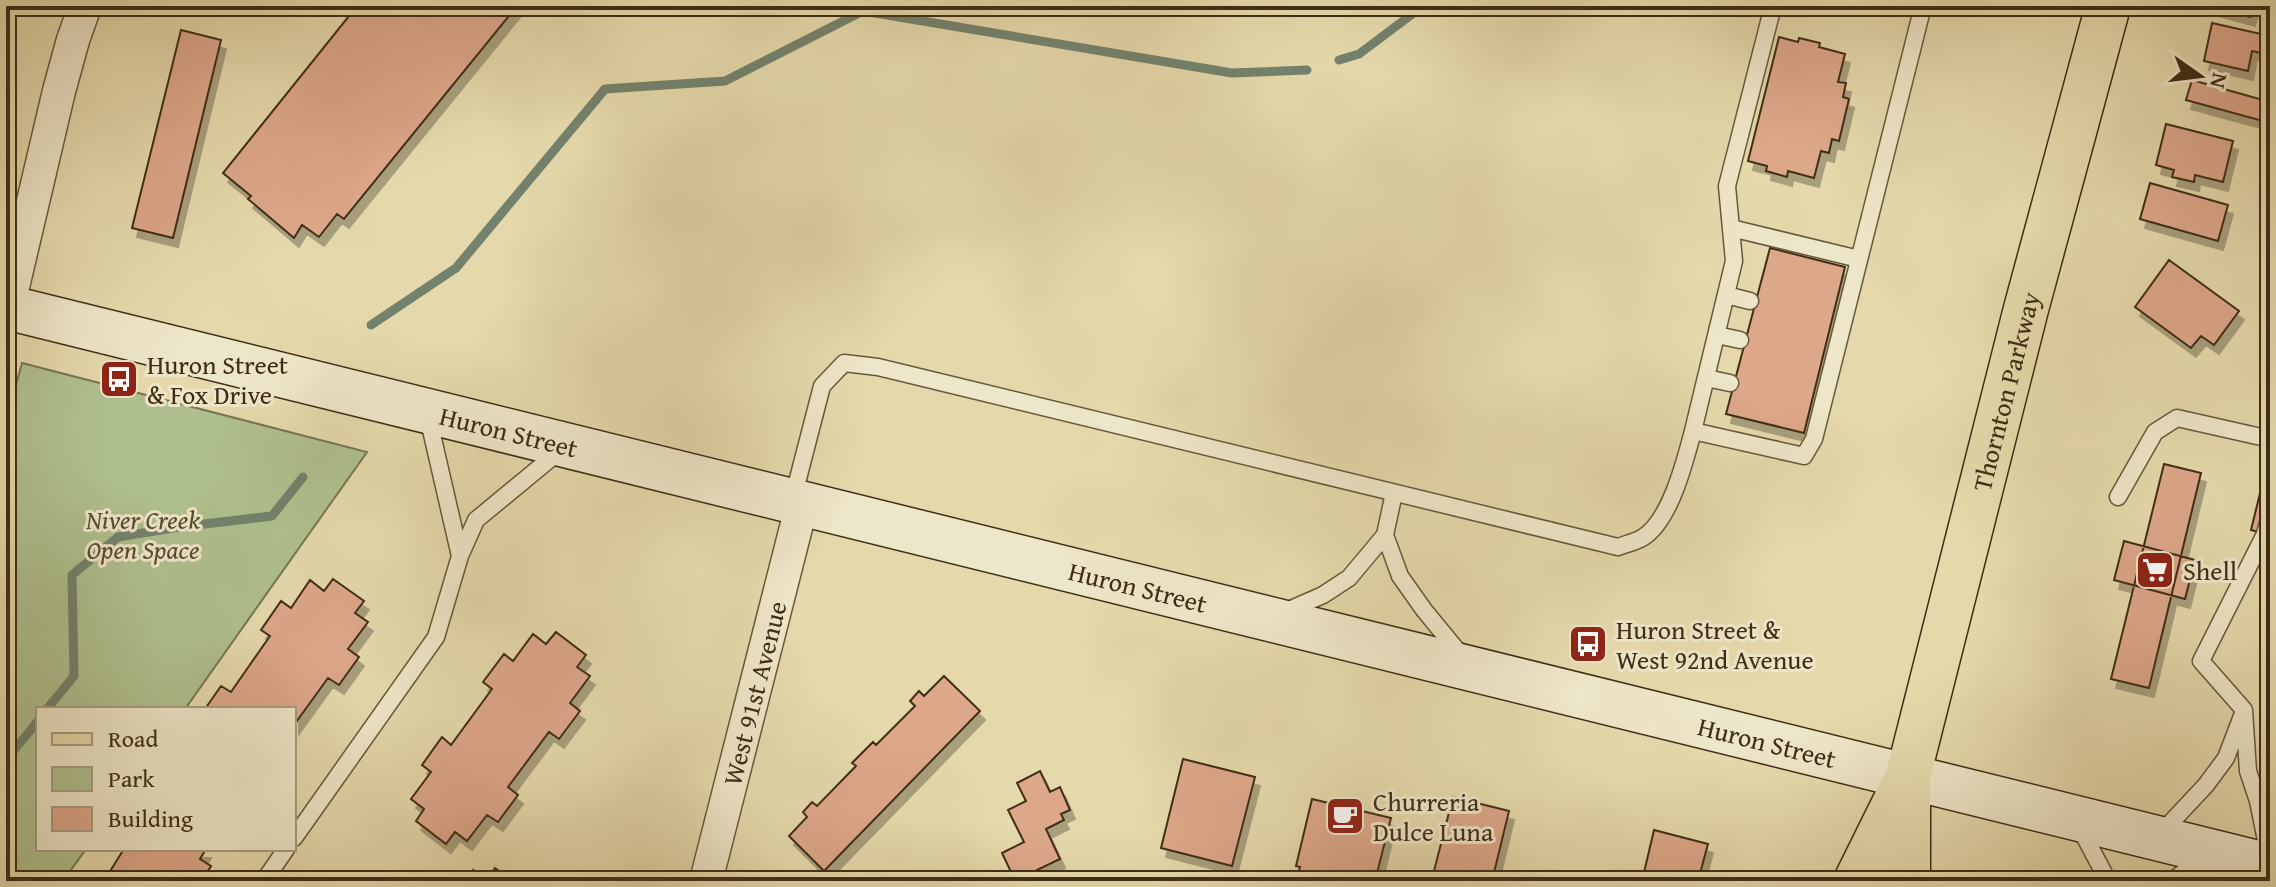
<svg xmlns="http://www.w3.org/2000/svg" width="2276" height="887" font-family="'Gentium Book Plus',serif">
<defs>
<filter id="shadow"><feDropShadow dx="5" dy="9" stdDeviation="0" flood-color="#0004"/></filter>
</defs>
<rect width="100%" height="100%" fill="#e5d9ab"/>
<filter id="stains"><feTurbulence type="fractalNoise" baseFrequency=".0025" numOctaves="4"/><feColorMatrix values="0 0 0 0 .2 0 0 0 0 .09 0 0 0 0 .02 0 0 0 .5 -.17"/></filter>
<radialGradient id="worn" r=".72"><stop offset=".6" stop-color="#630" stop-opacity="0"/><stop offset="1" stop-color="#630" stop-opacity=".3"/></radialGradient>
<path fill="#afc08e" stroke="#777652" stroke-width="2" d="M22,363L367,452L185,709H38V849H86L63,881H6V422Z"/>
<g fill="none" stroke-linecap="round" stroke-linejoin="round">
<path stroke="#73826d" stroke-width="9" d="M1339,60L1359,54L1423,6
M371,325L456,268L605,89L725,81L863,11L1232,73L1307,70
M47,709L74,676L72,575L118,537L179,527L272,516L303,477
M6,760L38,721"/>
</g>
<path fill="#dda78a" stroke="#3f2d16" stroke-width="2" filter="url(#shadow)" d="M357,6H517L344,219L337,214L319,237L302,225L294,238L248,199L251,196L223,173Z
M2210,6H2253L2250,17Z
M2212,23L2270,36V55L2252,51L2248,71L2204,61Z
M181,30L221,40L173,238L132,228Z
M1779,37L1798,42L1799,38L1820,43L1819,47L1845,54L1838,82L1846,83L1843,97L1849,99L1839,141L1832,139L1829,153L1821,151L1814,178L1788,171L1787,177L1766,171L1767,166L1748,161Z
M2192,80L2270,102V123L2186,100Z
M2166,124L2233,141L2223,182L2195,175L2194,182L2172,177L2174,170L2156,165Z
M2150,183L2228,205L2218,241L2140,219Z
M1770,248L1845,267L1804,433L1726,414Z
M2169,260L2239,311L2214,345L2201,336L2191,348L2135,307Z
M2164,464L2201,473L2149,688L2111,679Z
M2263,481L2270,483V535L2251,530Z
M2124,541L2195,560L2185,599L2114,580Z
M333,579L364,601L355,613L368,622L348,649L359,657L339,685L328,678L294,725V709H205L221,686L231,692L270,636L261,630L281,601L291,608L310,580L324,591Z
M556,632L586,655L577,667L590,676L570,703L580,711L559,739L549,732L508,787L518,795L498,822L487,815L467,841L455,832L446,844L416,821L424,809L411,799L431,772L422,765L442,737L451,745L492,689L483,682L504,654L513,661L533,634L546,644Z
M944,676L980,711L824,871L789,836L807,817L803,812L812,802L817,806L856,766L852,763L873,742L876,745L915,706L910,701L919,691L924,696Z
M1183,759L1255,777L1232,866L1161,848Z
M1040,771L1050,792L1060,787L1070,810L1061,814L1064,820L1046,829L1060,859L1037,870L1042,881H1003L1013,876L1002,853L1024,842L1008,810L1026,801L1017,783Z
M1453,797L1509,811L1492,881H1473L1434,871Z
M1312,799L1391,818L1375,881H1325L1298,874L1300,867L1296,866Z
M1654,830L1708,844L1698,881H1642Z
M117,849H206L200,859L211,866L202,881H104L122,852Z
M495,868L513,881H465L473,870L487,880Z"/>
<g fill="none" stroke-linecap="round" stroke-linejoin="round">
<g stroke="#68583b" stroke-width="19">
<path id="service" d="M1773,6L1727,186L1734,261L1693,431L1804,456L1814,439L1923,6
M1731,228L1859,259
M1726,295L1750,301
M1717,335L1740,340
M1706,378L1730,383
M428,417L460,556
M2118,497L2155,432L2177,418L2270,439
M793,498L822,386L844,363L878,367L1618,547C1626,544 1635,542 1642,538C1670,522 1685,461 1693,431
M2270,515L2265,534L2201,661L2244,710L2248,771L2258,801L2270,860
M1385,535L1400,576L1424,610L1461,655
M1282,613L1323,595L1349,578L1385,535L1394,493
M2079,826L2108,881
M2161,833L2206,785L2226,758L2242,716
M294,838L436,637L460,556L476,520L562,449
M264,881L286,849
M2172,881L2206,855"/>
</g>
<g stroke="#68583b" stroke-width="35">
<g id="minor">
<path d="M8,308L59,91L73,40L85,6"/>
<path id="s1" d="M706,881L802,504"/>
</g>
</g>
<g stroke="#3f2d16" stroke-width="47">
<g id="secondary">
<path id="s2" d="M6,307L2270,866"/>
</g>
</g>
<g stroke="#3f2d16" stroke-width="47">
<g id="primary">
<path d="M1908,783V881"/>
<path id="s3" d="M1856,881L1908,776L2026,309L2108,6"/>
</g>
</g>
<use href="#service" stroke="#eee6c8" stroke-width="16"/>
<use href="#minor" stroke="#eee6c8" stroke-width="32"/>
<use href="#secondary" stroke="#eee6c8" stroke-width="44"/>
<use href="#primary" stroke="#e5d9ab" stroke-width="44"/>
</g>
<defs>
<g id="bus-square" transform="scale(2)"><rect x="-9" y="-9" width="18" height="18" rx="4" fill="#8f2418" stroke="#eee6c8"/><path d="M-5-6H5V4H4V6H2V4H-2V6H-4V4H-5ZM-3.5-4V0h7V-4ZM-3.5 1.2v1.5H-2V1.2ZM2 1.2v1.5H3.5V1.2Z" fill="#fff"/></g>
<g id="supermarket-square" transform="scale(2)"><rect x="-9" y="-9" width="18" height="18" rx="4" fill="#8f2418" stroke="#eee6c8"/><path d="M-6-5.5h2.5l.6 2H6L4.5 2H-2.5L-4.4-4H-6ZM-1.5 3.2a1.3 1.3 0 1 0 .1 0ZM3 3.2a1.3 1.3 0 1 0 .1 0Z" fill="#fff"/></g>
<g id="cafe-square" transform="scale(2)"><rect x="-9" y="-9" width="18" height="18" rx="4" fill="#8f2418" stroke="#eee6c8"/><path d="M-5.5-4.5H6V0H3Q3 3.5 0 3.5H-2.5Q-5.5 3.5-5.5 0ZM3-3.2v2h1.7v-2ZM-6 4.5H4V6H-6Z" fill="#fff"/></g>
</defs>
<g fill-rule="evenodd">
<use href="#bus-square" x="119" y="379"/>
<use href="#supermarket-square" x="2155" y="570"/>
<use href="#bus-square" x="1588" y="644"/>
<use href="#cafe-square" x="1345" y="816"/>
</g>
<g text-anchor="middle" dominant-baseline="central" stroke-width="6" stroke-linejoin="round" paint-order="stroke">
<g font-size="26" fill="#3f2d16" stroke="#eee6c8" text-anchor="start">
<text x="147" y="364">Huron Street<tspan x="147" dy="30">&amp; Fox Drive</tspan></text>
<text x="2183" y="570">Shell</text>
<text x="1616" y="629">Huron Street &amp;<tspan x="1616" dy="30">West 92nd Avenue</tspan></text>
<text x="1373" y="801">Churreria<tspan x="1373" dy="30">Dulce Luna</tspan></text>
</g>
<g font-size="26" fill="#3f2d16" stroke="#eee6c8">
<text stroke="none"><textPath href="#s3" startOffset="514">Thornton Parkway</textPath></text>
<text stroke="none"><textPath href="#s2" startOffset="518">Huron Street</textPath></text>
<text stroke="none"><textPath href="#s2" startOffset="1166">Huron Street</textPath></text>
<text stroke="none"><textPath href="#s1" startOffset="194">West 91st Avenue</textPath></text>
<text stroke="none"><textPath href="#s2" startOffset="1814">Huron Street</textPath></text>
</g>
<g font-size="26" font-style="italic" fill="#554a2e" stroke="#eee6c8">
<text x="143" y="519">Niver Creek<tspan x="143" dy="30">Open Space</tspan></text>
</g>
</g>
<rect width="2276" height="887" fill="none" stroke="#e5d9ab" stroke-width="32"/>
<rect x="8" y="8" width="2260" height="871" fill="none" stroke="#3f2d16" stroke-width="4"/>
<rect x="16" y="16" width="2244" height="855" fill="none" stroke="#3f2d16" stroke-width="2"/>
<rect x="36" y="707" width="260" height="144" fill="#eee6c8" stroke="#a89c81" stroke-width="2"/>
<rect x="52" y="733" width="40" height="12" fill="#e5d9ab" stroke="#a89c81" stroke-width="2"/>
<text x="108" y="747" font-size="24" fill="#3f2d16">Road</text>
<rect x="52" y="767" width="40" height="24" fill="#afc08e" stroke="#a89c81" stroke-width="2"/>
<text x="108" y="787" font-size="24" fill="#3f2d16">Park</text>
<rect x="52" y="807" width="40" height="24" fill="#dda78a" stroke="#a89c81" stroke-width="2"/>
<text x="108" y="827" font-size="24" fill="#3f2d16">Building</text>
<g transform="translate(2200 76) rotate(104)" stroke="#eee6c8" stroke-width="6" paint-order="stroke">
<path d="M0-6L14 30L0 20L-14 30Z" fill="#3f2d16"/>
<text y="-12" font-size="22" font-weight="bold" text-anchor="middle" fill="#3f2d16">N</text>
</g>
<rect width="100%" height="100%" filter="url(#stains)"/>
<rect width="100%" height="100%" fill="url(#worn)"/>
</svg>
